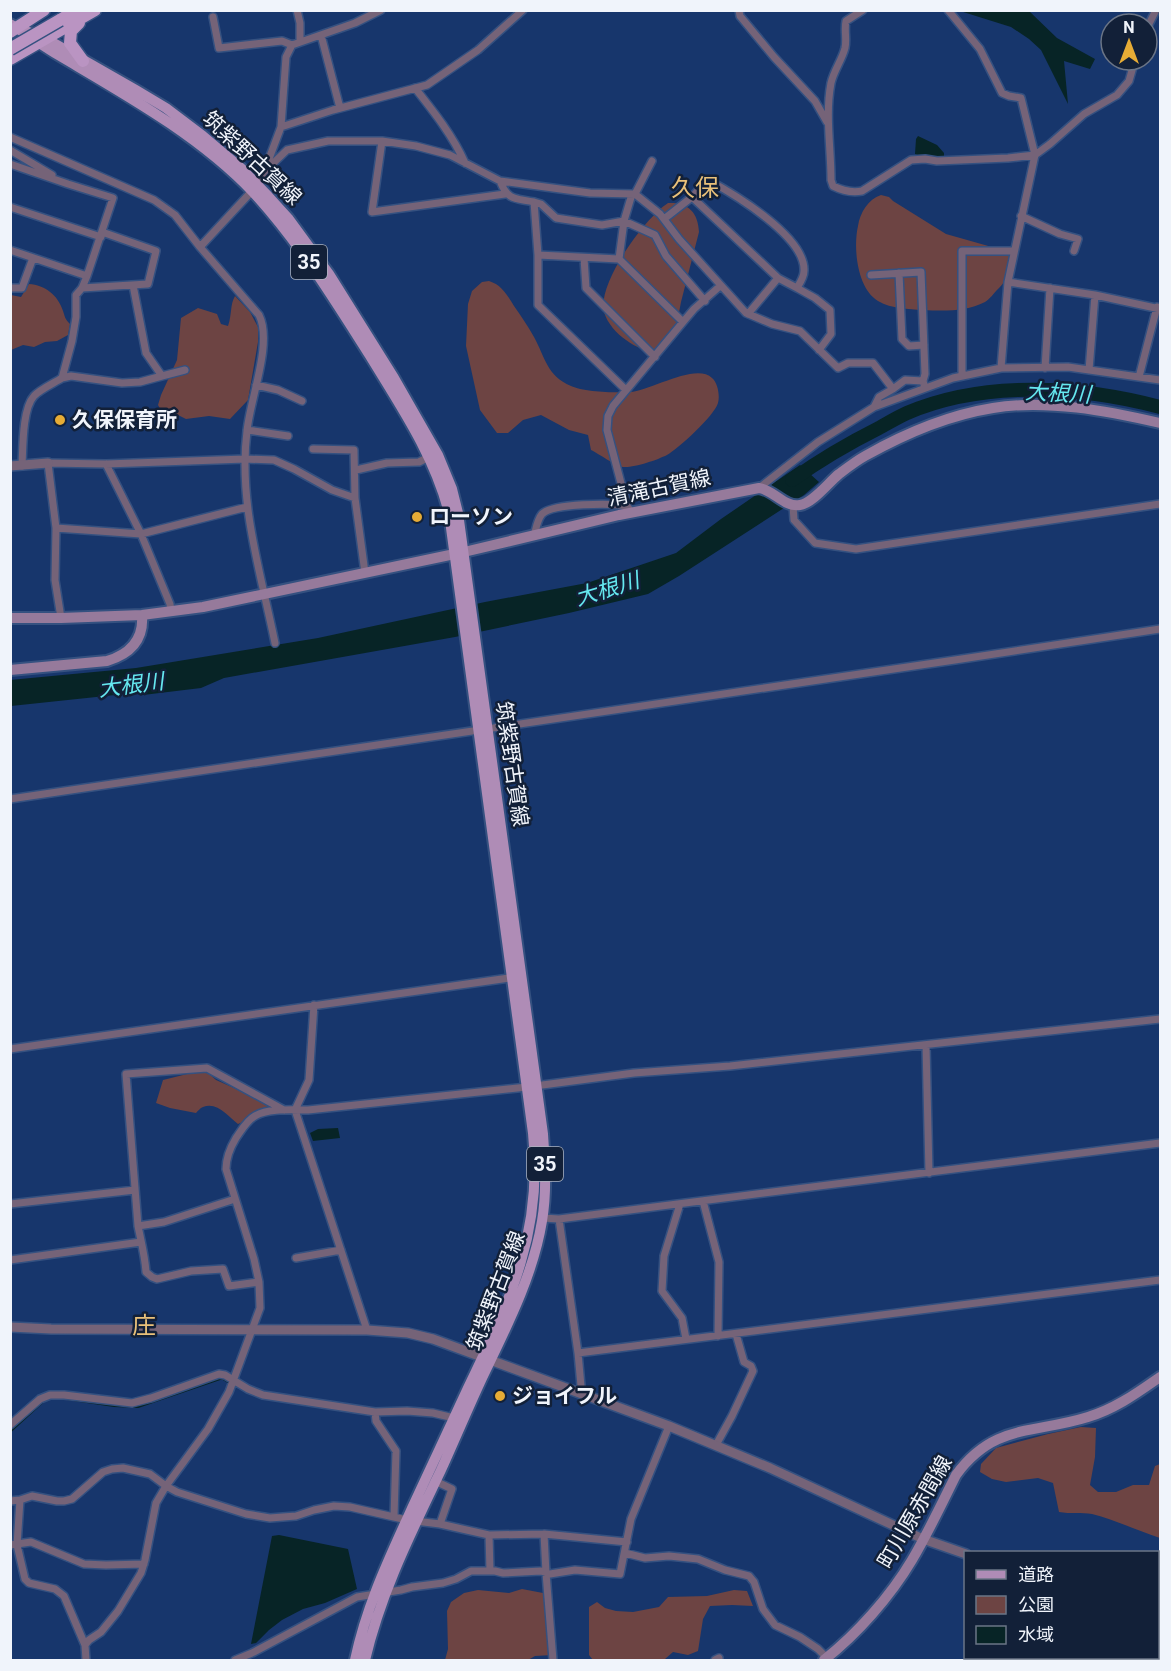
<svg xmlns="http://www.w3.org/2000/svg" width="1171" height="1671" font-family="Roboto,'Noto Sans JP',sans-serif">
<rect width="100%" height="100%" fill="#17366c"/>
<path fill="#6d4443" d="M881,195L889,197L893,201L946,234L1006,251L1010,256C1010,262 1011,269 1009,274C1007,279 1002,285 998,289C994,293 990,299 985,302C966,312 943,311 923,310C908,309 892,309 878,301C857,288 853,248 858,226C860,213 868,199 881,195Z
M668,203C688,202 698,212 699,232L681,302L674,339L665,350C648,352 640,350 626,340C617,334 607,323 604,312C597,283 645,218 668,203Z
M489,281C502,285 507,295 514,306C521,316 528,326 534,337C545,357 547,376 571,386C583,392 616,393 630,392C650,391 696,362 712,378C718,383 720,396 718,403C714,416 679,448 667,455C657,460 634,468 623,467C616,466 599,454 591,450L588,435L569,430L541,415L523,420L508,433H497L480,410L466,346L468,304L472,291L482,282Z
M29,284C45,285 58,295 63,311C65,317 65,319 70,324L68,335L57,341L45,342L34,347L23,345L11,350V295L21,297Z
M235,296L250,312L258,327V342L248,400L230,419L209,416L186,419L176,414H163L158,405L161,395L177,360L181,318L198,308L217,314L221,324L228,326C232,315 230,304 235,296Z
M207,1072L216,1080L272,1105L273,1109L238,1124C229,1117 217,1101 203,1107C200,1108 198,1111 196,1113L170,1108L156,1103L163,1080L191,1073Z
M1081,1427L1096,1428L1095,1457L1090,1485L1098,1492H1116L1133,1485H1149L1155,1466L1160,1464V1538C1138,1531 1116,1520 1092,1514C1082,1512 1070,1514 1059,1512L1053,1483L1038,1478L1006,1482L992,1479L980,1472L981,1464L996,1448L1048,1434Z
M522,1589L543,1593L553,1655L535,1656L528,1660H445L448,1649L447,1611L451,1602L464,1593L478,1590L509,1593Z
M734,1590L747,1591L753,1606L732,1605L710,1606L703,1619L698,1651L688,1655L673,1652L665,1659L647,1660H593L589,1655V1607L597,1602L605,1608L616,1611L633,1612L659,1607L668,1597L707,1596Z"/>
<path fill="#072426" d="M960,11H1029L1057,38L1095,59L1090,69L1064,61L1068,104L1041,50L1029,39L1011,27Z
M918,136L937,145L944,153V156C934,157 924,159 915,154L916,139Z
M800,465L819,482L804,495L679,576L648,594L569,613L455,637L224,678L201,688L143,695L134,693L11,706L10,680L136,668L318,638L485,602L587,583L676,553L721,519Z
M338,1128L340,1138L313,1141L310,1133L318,1129Z
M279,1535L348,1549L357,1589L325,1603L303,1609L282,1620L269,1630L256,1643L251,1644L272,1536Z"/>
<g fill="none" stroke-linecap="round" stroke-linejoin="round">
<path stroke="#072426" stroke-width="2" d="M60,1398L114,1406L138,1407L220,1379H223L228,1382
M10,1432L46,1399"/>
<path stroke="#072426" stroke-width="14" d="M792,480C820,460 849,443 879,428C888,423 898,417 907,413C984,380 1081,386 1160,407"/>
<g stroke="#355180" stroke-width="10">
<path id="minor" d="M297,10L300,23V42
M739,10L740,16L774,57L815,101L827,122
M863,10L846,21C844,30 847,39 845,48C842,60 834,70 831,83C825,115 831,147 831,180L833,186C843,191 851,193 862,191L911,160L925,159L937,161L1008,158L1035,155L1050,144L1084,114L1117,95L1129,81L1135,60
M948,10L980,49L1002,93L1009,96L1021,98L1035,155L1008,282L1001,368
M213,17L219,48L282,41L292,45
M1147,28L1156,10
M321,35L340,108
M415,88C434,112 453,136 465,163
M281,127L333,110L427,85L478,50L523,10
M10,137L154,200L175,215L200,247L259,315C273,343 250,399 247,431C238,502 261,574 275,643
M382,141L372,212L505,194
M10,150L52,175
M10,164L68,184L113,198L87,276L82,288L76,295V317L72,341L62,378C54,383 39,390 34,396C22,409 23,449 22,466
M264,172L287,150L328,141H382L416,146L450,155L500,181L590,193L635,194L660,214L679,239L746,313L772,324L800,331L838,368L848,363H873L893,389L905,380L923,381L925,388
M500,181C508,201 515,198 534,202L538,255V305L626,390
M635,194L652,161
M692,197L778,278L797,288
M534,202L541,204L556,218L602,225L624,221L655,235L666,256L705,301
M10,207L101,237
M1021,216L1060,234L1078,239L1074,251
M664,219L692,197L708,180C734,194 806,237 804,271C804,277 800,283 797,288L815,298L830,310L831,334L819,350
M200,247L252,191L264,172L281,127L286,57L292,45L355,23L381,10
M10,250L87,276
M538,255L619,259
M584,258L586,288L655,357
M899,273L902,339L909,346L924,345
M871,275L921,272L925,374L923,381
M1008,282L1095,295L1160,309
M10,288H22L33,258
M82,288L148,284L156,251L102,232
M748,314L778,278
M683,322L694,309L720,286
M1045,368L1050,288
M1089,370L1095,295
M162,376L185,370
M962,376V251H1013
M1139,377L1157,307
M62,378L71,376L122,383L140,382L162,376L146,353L133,285
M256,385L278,390L302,401
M874,407L879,397L893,389
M247,430L288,436
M313,449L354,450L355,498
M106,464L141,534L170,604L171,612
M356,470L387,463L419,462L429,457
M759,488L818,442L874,407L953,378L1001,368L1068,367L1160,380
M793,506L794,520L815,543L856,549L1160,504
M632,513L627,506L607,430L608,416L613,406L683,322L619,259L624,221L632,194
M56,528L141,534L247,507
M534,536C536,529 537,520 542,514C553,503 612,503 627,506
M61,618L55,580L56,528L48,463L106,464L245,459L274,460L294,469L332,490L355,498L365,573
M10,799C394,744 777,687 1160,629
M314,1005L309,1080L295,1110L367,1330
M926,1045L929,1173
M10,1049L516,977
M703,1201L719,1262L718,1336
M10,1204L135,1190
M680,1204L664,1256L662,1291L682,1318L686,1339
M543,1218L559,1219L1160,1143
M559,1219L578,1353L581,1386L580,1394
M138,1226L164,1222L235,1199
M296,1258L341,1250
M10,1260L141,1242
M259,1282L229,1286L223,1269L191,1271L157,1279L152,1277L146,1272C145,1256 141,1241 138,1226L126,1074L207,1068L284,1110
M578,1353L1160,1280
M375,1412L376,1421L396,1451L394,1517
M10,1425L40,1399L50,1395H64L132,1403L151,1398L219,1374L225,1375L248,1389L263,1395L375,1412L407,1411L433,1413L454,1418
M716,1445L732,1416L753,1371L751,1366L744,1362L736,1334
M435,1481L452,1489L440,1524
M20,1500L32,1496L57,1501H64L72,1499L103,1472L112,1469L123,1468L150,1474L166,1486L177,1492L246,1514L270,1518L296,1516L314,1510L334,1506L350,1507L407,1520L440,1524L489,1535L544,1534L627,1542
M10,1501L20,1500L17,1545L25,1579L29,1583L55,1589L64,1596L85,1645L86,1660
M544,1534L546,1573L553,1660
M489,1535L490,1571
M10,1545L31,1542L84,1564L106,1565L144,1564
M625,1553L645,1558L669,1556L698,1559L725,1570L749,1576L754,1582L763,1609L775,1625L800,1637L818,1649L827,1658
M85,1645L89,1640L101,1632L118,1611L141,1573L145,1560L156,1503L166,1486L208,1429L229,1392L260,1308L259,1282L254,1259L226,1169C226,1157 230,1148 236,1138C241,1131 247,1120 255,1116C268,1108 293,1110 308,1110L527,1087L634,1073L730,1066L1160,1019
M235,1660L252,1653L357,1597L401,1590L412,1587L443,1583L456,1579L471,1571H495L503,1573L541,1571L550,1574L575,1570L620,1574L631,1519L669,1426
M715,1660L719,1658"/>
</g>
<g stroke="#355180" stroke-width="12">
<path id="tertiary" d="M10,466L48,463
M10,1327L51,1329L367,1330L408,1333L433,1339L669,1426L770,1468L923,1539L966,1554
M1158,1608L1160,1609"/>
</g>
<g stroke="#355180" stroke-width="14">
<path id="secondary" d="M10,618H61L142,615L203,607L464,552L619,515L759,488C774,490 785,508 800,505C813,503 829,482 839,474C847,468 856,461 865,456C904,434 949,415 993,408C1046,399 1108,411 1160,423
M10,670L107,661C130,654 144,640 142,615
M824,1660C857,1634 890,1597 912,1560C928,1533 942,1503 956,1475C994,1423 1034,1434 1088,1417C1115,1409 1137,1393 1160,1377"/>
</g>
<g stroke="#355180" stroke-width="14">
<path id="primary" d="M10,24C27,34 43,46 60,56C126,95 200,136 253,192C300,243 335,301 372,359C402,408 435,457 449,513L533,1133C543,1233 510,1300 468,1388C449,1428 431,1468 412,1508C389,1559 367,1604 355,1660
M17,28L45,38L136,90L166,108L203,136L241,168L268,196L288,218L329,274L394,378L438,455L452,489L458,513L543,1134C545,1163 547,1192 542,1221C533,1276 506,1328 482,1378C468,1408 455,1439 441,1470C411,1533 381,1592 365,1660"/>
</g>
<g stroke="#355180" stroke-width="15">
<path id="trunk" d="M60,20L76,10
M79,23L71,31L70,43L83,61
M10,32L44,10
M10,59L95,10"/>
</g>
<use href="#minor" stroke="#756378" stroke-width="7"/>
<use href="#tertiary" stroke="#756378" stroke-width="9"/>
<use href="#secondary" stroke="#967a9b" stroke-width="10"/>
<use href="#primary" stroke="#af8cb6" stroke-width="10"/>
<use href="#trunk" stroke="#ba94c2" stroke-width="12"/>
<g stroke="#355180" stroke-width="15" stroke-linecap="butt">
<path id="trunk-bridge" d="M10,49L60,20"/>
</g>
<use href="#trunk-bridge" stroke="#ba94c2" stroke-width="12"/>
</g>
<g fill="#e6ac36" stroke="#122038" stroke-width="2">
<circle cx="60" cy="420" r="6"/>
<circle cx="417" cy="517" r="6"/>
<circle cx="500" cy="1396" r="6"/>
</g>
<g text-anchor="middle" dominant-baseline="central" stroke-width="5" stroke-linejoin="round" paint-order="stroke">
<g fill="#122038" stroke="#adb4c0" stroke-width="1.5">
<rect x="291" y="245" width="36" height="34" rx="4.5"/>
<rect x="527" y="1147" width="36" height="34" rx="4.5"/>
</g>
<g font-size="20" font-weight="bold" fill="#f0f4fb">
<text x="309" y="262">35</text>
<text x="545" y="1164">35</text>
</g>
<g font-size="21" fill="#f0f4fb" stroke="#122038">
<text transform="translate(252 158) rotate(43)">筑紫野古賀線</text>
<text transform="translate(659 488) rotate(-12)">清滝古賀線</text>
<text transform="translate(512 764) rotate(82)">筑紫野古賀線</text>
<text transform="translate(496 1291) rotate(-69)">筑紫野古賀線</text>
<text transform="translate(915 1512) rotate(-60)">町川原赤間線</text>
</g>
<g font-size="21" font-weight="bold" fill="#f0f4fb" stroke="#122038" text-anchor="start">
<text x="72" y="420">久保保育所</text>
<text x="429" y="517">ローソン</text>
<text x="512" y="1396">ジョイフル</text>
</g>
<g font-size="22" font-style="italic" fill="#65e8f0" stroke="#122038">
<text transform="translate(1058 393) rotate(3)">大根川</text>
<text transform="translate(607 589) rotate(-17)">大根川</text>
<text transform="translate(131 685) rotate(-7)">大根川</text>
</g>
<g font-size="24" fill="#e9c17a" stroke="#122038">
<text x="695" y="188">久保</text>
<text x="144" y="1326">庄</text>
</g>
</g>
<rect width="1171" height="1671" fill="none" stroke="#f0f4fb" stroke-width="24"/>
<rect x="964" y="1551" width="195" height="108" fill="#122038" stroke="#6b7586" stroke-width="1.5"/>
<rect x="976" y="1570" width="30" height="9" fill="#af8cb6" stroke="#6b7586" stroke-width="1.5"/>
<text x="1018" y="1581" font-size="18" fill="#f0f4fb">道路</text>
<rect x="976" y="1596" width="30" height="18" fill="#6d4443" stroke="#6b7586" stroke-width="1.5"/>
<text x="1018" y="1611" font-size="18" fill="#f0f4fb">公園</text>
<rect x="976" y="1626" width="30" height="18" fill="#072426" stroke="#6b7586" stroke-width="1.5"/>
<text x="1018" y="1641" font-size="18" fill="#f0f4fb">水域</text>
<g transform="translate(1129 42)"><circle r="28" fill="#122038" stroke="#6b7586" stroke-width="1.5"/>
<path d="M0-4.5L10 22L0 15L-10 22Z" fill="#e6ac36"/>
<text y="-9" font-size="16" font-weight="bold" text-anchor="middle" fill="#f0f4fb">N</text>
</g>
</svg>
